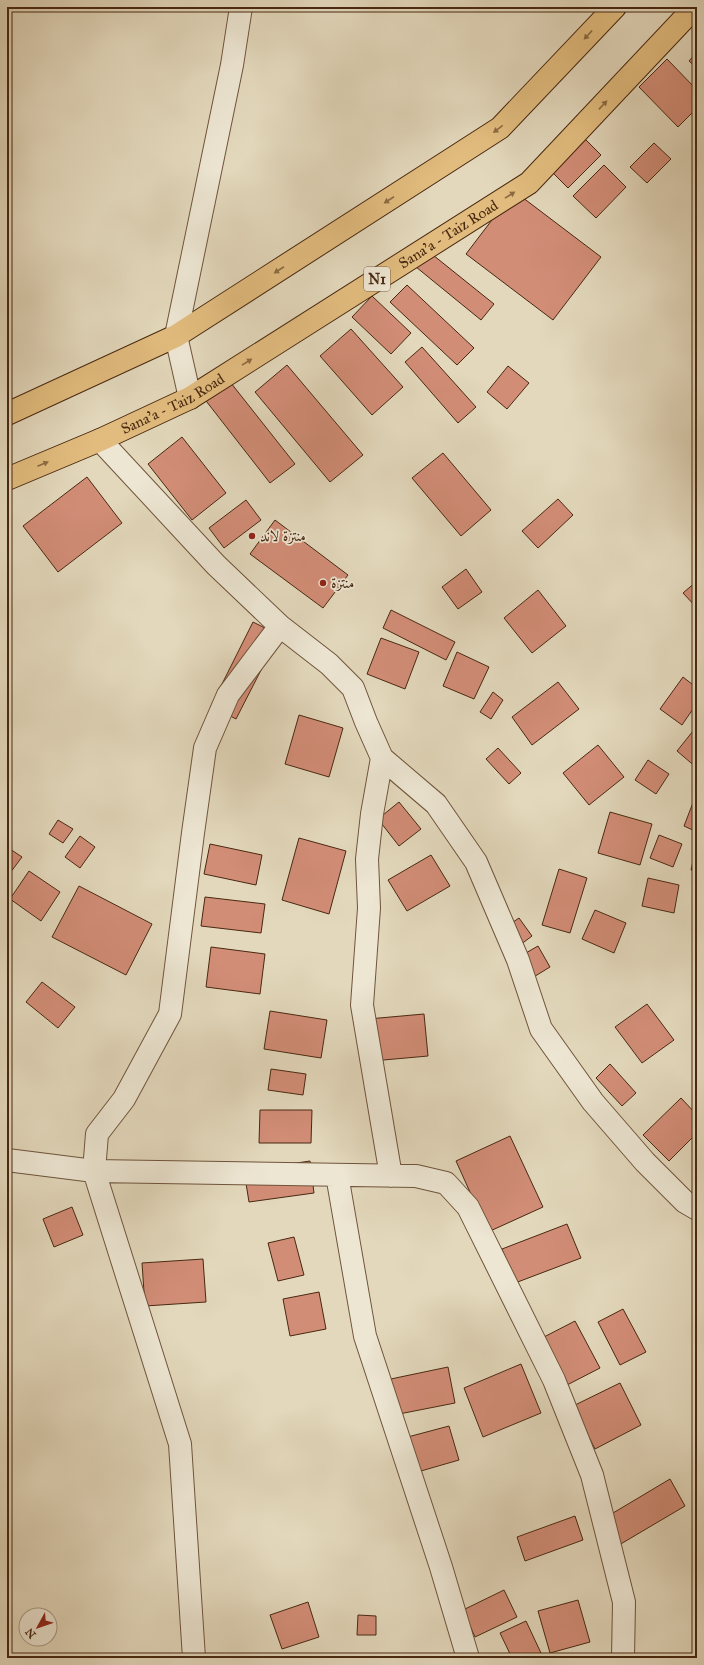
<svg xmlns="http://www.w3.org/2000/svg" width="704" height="1665" font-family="'IM FELL Great Primer',Amiri,serif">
<rect width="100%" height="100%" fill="#e3d8bc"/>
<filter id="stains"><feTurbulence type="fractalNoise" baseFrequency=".005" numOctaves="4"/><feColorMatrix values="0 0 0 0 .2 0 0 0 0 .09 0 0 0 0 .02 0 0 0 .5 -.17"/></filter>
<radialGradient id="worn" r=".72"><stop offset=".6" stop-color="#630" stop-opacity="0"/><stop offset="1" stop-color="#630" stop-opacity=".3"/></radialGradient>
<path fill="#d28d77" stroke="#482810" d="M697,52V68L689,61Z
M667,59L697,90V108L678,127L639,87Z
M583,137L601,155L568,188L550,170Z
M654,143L671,159L647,183L630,167Z
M604,165L626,187L596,218L573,196Z
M514,191L601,257L553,320L466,254Z
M418,243L494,304L481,320L405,258Z
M407,285L474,348L457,365L390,302Z
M372,296L411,333L391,354L352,317Z
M351,329L403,387L372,415L320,356Z
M422,347L476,407L458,423L405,362Z
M287,365L363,455L330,482L255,392Z
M508,366L529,383L507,409L487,392Z
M227,378L295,464L270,483L203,397Z
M182,437L226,493L192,520L148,464Z
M443,453L491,510L461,536L412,478Z
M87,477L122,523L58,572L23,526Z
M558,499L573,515L538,548L522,531Z
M246,500L261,520L224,548L209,528Z
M275,520L348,575L323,608L250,554Z
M466,569L482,592L458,609L442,587Z
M697,581V608L683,593Z
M538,590L566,626L532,653L504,618Z
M391,610L455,642L446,660L383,628Z
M253,622L279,635L236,719L211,706Z
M381,638L419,652L405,689L367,674Z
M457,652L489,667L474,699L443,686Z
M683,677L697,688V703L682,725L660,709Z
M558,682L579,709L532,745L512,717Z
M493,692L503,700L491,719L480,712Z
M299,715L343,728L329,777L285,764Z
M697,726V768L677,751Z
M598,745L624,777L589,805L563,773Z
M498,748L521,773L509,784L486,759Z
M648,760L669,774L656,794L635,780Z
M694,800L697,801V832L684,826Z
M399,802L421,829L399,846L378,819Z
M610,812L652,824L640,865L598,853Z
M58,820L73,829L63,843L49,834Z
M659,835L682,844L673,867L650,858Z
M80,836L95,847L80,868L65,857Z
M299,838L346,851L329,914L282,900Z
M210,844L262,855L256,885L204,874Z
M7,847L22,857L7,877Z
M696,848H697V871L691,870Z
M431,855L450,886L407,911L388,880Z
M559,869L587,878L570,933L542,925Z
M29,871L60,892L41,921L10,899Z
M648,878L679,885L674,913L642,906Z
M79,886L152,924L126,975L52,937Z
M205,897L265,904L261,933L201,926Z
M595,910L626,923L614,953L582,939Z
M519,918L532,936L516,948L503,929Z
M538,946L550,967L532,978L519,957Z
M211,947L265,954L260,994L206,987Z
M42,982L75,1007L58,1028L26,1002Z
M647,1004L674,1040L642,1063L615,1027Z
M270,1011L327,1020L321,1058L264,1049Z
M424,1014L428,1056L361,1062L357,1020Z
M610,1064L636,1093L622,1106L596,1078Z
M271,1069L306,1074L303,1095L268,1090Z
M681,1098L697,1115V1133L669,1161L643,1135Z
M260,1110H312L311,1143H259Z
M510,1136L543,1207L488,1232L456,1161Z
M310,1161L314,1193L249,1202L244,1171Z
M72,1207L83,1235L54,1247L43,1219Z
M567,1224L581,1258L515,1283L502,1249Z
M294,1237L304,1275L278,1281L268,1243Z
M203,1259L206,1302L145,1306L142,1263Z
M319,1292L326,1329L290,1336L283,1299Z
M623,1309L646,1352L620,1365L598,1322Z
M575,1321L600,1368L567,1385L542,1338Z
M521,1364L541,1413L483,1437L464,1388Z
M448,1367L455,1403L394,1415L386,1380Z
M620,1383L641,1425L595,1449L573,1406Z
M449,1426L459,1460L414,1473L404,1438Z
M670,1479L685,1506L619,1545L603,1519Z
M575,1516L583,1540L525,1561L517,1537Z
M504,1590L517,1617L475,1637L463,1610Z
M578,1600L590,1642L550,1653L538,1611Z
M308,1602L319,1637L282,1649L270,1615Z
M358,1615L376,1616V1635H357Z
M526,1621L541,1653L531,1658H512L500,1633Z"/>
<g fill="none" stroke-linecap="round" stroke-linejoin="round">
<g stroke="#6f543b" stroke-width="24">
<path id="minor" d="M190,398L176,336L232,65L241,7
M100,440L216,565L280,626L329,664L353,688L366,722L382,758L436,804L476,862L518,960L541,1029L593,1102L645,1162L685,1202L697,1209
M382,758L372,814L367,859L369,908L362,1005L391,1176
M7,1160L94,1171L416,1176L446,1183L468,1207L554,1380L592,1475L624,1602L623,1658
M337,1175L365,1336L441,1567L468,1658
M194,1658L180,1444L94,1171L97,1134L124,1099L170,1014L193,833L205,748L228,695L280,626"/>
</g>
<g stroke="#482810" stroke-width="24">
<g id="highway">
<path d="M7,414L176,336L500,128L615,7"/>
<path id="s1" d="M7,479L100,440L190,398L529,183L695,7"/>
</g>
</g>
<use href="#minor" stroke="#ede6d3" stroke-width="22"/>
<use href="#highway" stroke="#e2bc7e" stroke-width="22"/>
</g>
<defs><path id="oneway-solid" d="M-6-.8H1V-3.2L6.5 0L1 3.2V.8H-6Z"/></defs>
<g fill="#8d6b42">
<use href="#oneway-solid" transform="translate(588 35) rotate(133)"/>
<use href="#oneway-solid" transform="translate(603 105) rotate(-47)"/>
<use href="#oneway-solid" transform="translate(498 129) rotate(143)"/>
<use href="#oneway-solid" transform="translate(510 195) rotate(-32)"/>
<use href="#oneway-solid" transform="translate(389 200) rotate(147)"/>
<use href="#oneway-solid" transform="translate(279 270) rotate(147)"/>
<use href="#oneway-solid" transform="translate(247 362) rotate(-32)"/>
<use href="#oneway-solid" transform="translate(43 464) rotate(-23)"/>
</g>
<g fill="#8f2418" stroke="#ede6d3" stroke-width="1.5">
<circle cx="252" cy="536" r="4"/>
<circle cx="323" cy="583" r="4"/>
</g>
<g text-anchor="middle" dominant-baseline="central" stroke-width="3.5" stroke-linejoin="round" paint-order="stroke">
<rect fill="#ede6d3" stroke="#7a614a" stroke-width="1" x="364" y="267" width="26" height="24" rx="3"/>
<g font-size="14" font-weight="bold" fill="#482810">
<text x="377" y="279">N1</text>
</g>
<g font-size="15" fill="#482810" stroke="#ede6d3">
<text stroke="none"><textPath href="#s1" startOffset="506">Sana'a - Taiz Road</textPath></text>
<text stroke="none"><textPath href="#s1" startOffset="182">Sana'a - Taiz Road</textPath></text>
</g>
<g font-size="15" fill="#482810" stroke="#ede6d3" text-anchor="start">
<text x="260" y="536">منتزة لاند</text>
<text x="331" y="583">منتزة</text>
</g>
</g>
<rect width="704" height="1665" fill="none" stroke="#e3d8bc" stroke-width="24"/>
<rect x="8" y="8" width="688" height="1649" fill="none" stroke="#482810" stroke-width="2"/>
<rect x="12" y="12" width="680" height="1641" fill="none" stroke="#482810"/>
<g transform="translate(38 1627) rotate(230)"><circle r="19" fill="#ede6d3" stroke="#ab9a85"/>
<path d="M0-3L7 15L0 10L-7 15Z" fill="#8f2418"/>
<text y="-6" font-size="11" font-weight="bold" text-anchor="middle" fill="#482810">N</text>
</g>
<rect width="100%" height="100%" filter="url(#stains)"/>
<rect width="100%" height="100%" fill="url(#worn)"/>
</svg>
